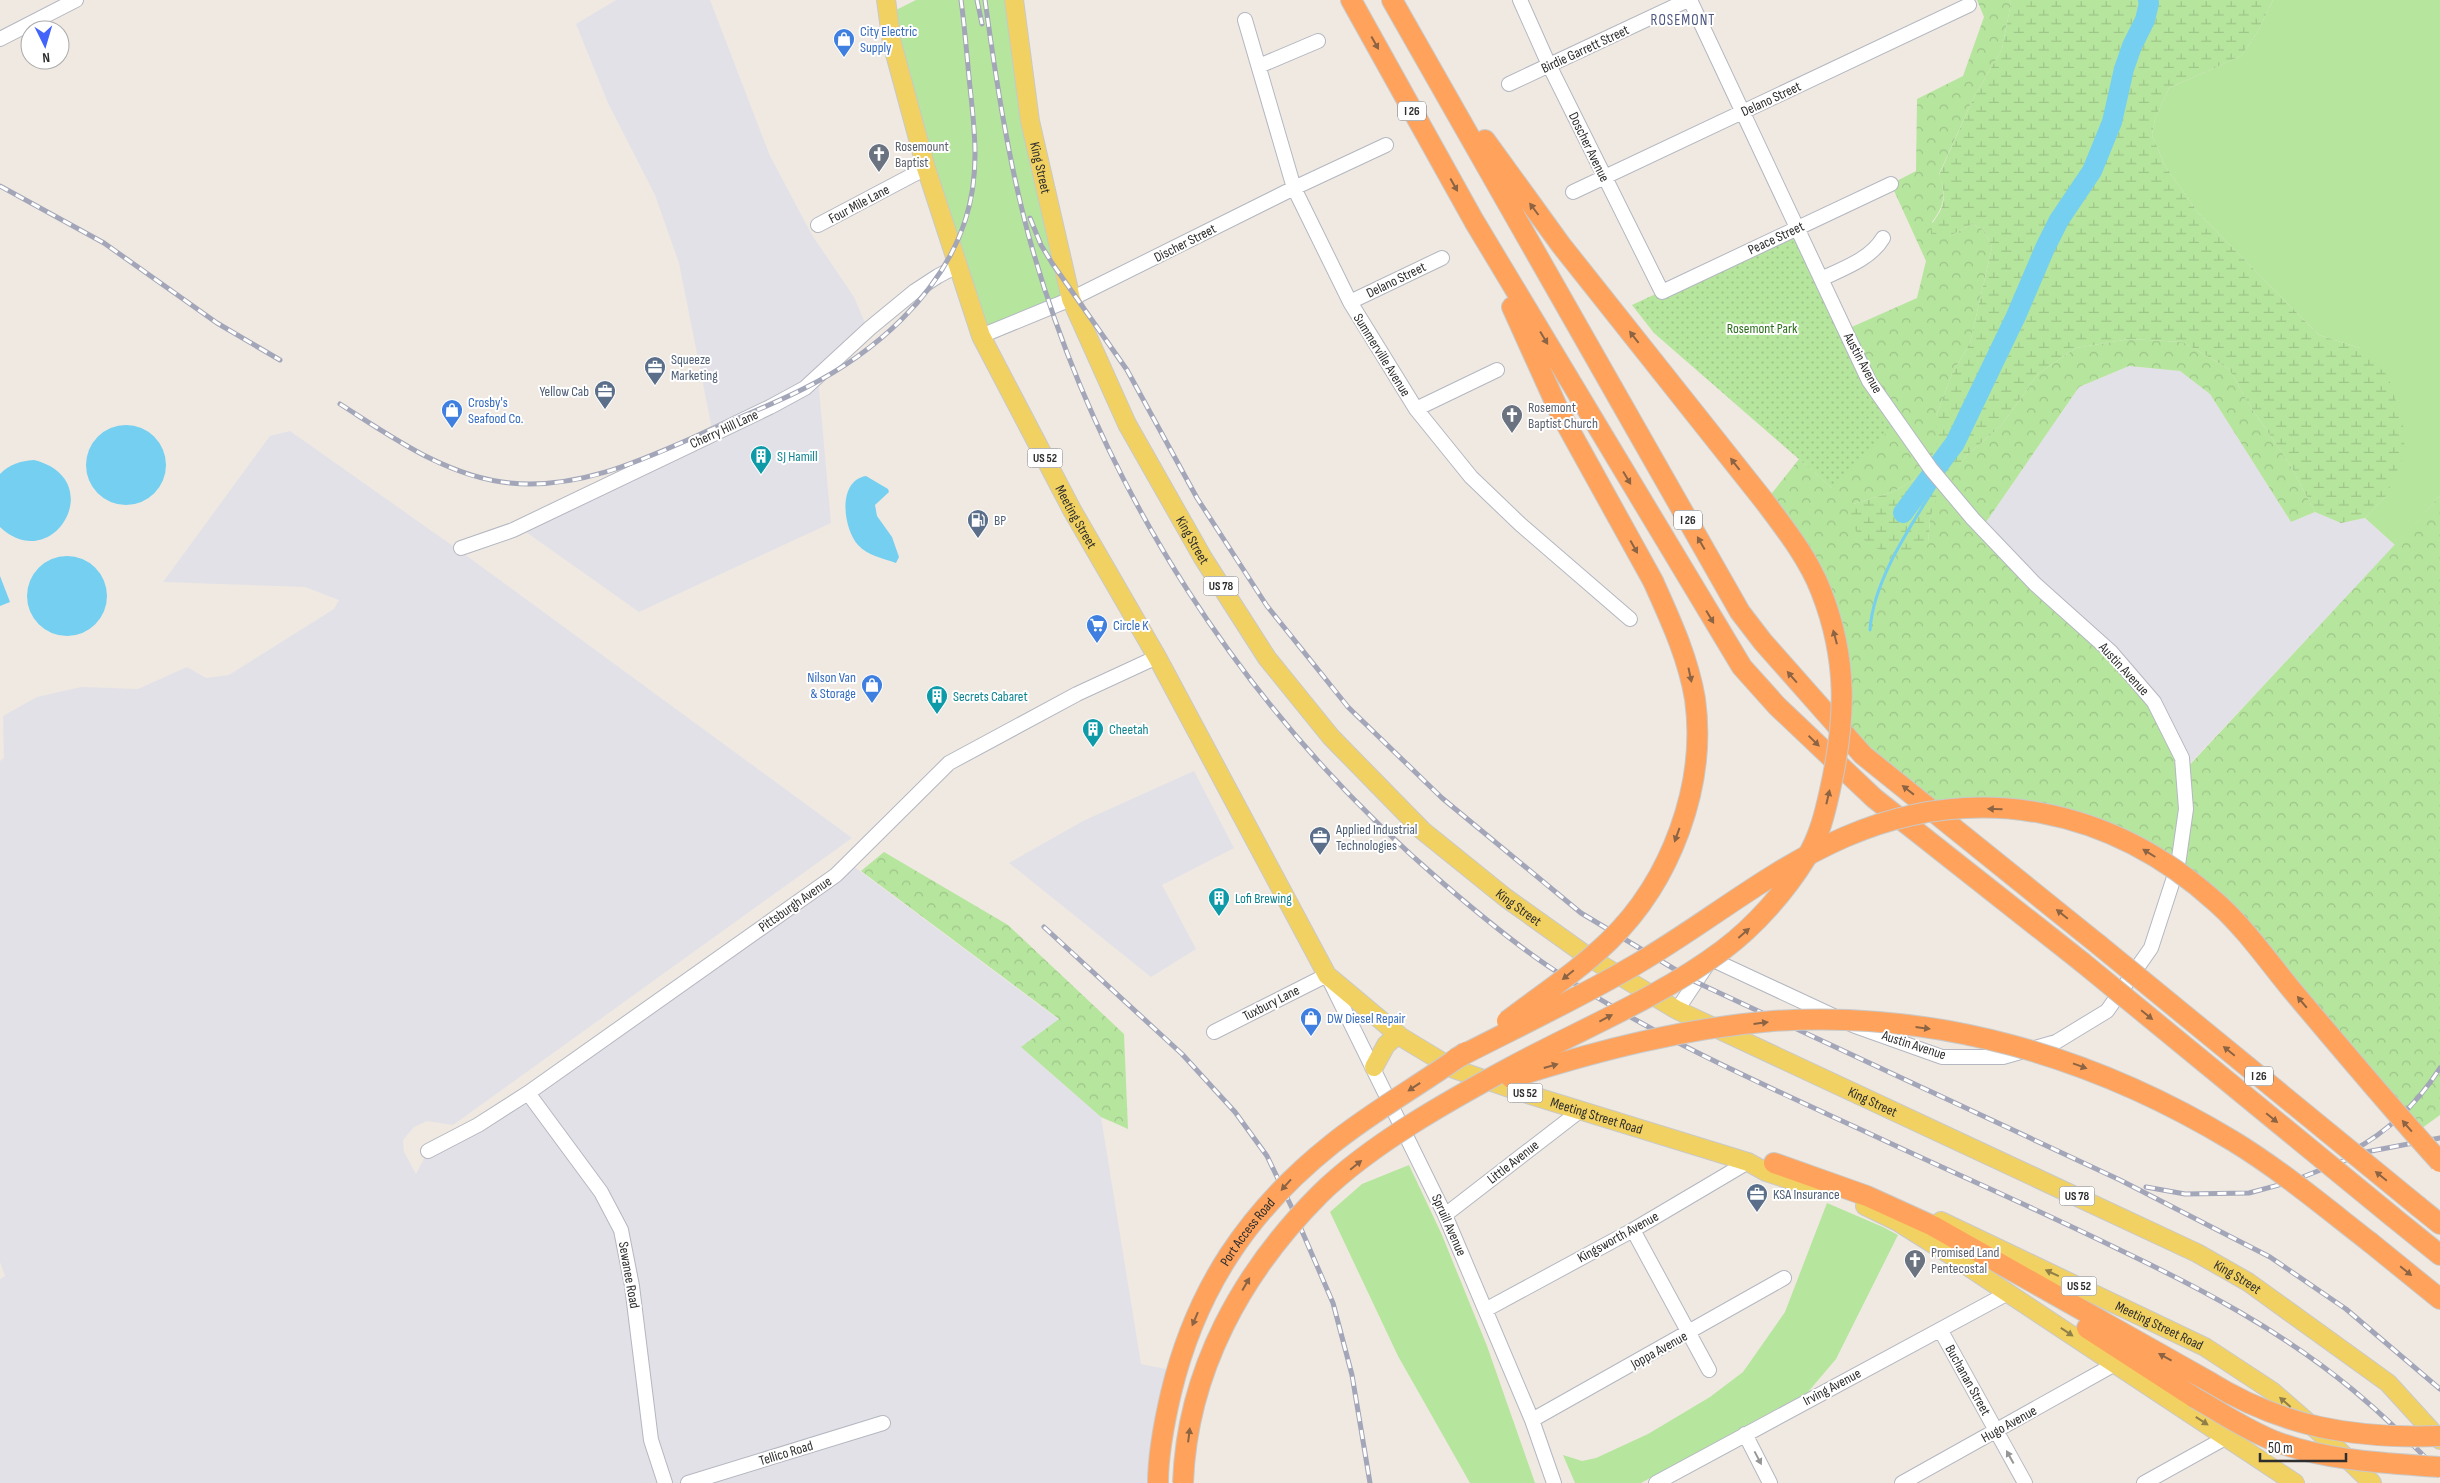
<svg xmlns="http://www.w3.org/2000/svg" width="2440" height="1483" font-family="'Sofia Sans Condensed',sans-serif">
<defs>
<pattern id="forest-crowns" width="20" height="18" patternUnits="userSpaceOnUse" patternTransform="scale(1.25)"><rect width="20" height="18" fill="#b6e59e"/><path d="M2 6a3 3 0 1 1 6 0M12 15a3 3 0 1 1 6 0" fill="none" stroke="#9dc588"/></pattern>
<pattern id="wetland-marsh" width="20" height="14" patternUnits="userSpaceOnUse" patternTransform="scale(1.25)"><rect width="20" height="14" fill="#b6e59e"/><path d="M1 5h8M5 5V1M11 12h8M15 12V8" fill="none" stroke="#9dc588"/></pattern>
<pattern id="park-dots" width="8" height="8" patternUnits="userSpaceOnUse" patternTransform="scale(1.25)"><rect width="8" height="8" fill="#b6e59e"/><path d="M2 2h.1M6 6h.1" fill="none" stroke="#9dc588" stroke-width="1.8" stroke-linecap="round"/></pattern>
</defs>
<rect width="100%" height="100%" fill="#efe9e1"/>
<path fill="#e3e1e8" d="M616,0H710L770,156L812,235L854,297L868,330L818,378L831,523L639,612L519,527L713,434L679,263L655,195L608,103L576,24Z
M2129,366L2180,371L2210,394L2291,522L2315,512L2341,523L2365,518L2395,545L2183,771L1982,528L2079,387Z
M290,431L467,556L852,838L453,1125L427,1121L414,1127L403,1140L404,1152L416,1174L428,1151L478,1125L849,863L1059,1020L1021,1047L1101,1117L1141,1364L1176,1371L1158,1483H0V1279L5,1276L0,1262V761L4,758L3,716L37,697L81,687L138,689L187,667L206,678L229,675L334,609L339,600L305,587L163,582L270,436Z
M1194,771L1234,848L1162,885L1196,949L1151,977L1009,863L1083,821Z"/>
<path fill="#b6e59e" d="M916,0H1014L1071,299L981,336L888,14Z
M2273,0H2440V496L2395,545L2365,518L2386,496L2360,348L2319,335L2199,214L2165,166L2152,135L2155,119L2169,88L2241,56L2257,33Z
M1409,1165L1442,1235L1487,1346L1535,1483H1470L1398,1356L1330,1212L1362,1184Z
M1827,1203L1883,1227L1898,1235L1836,1359L1808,1392L1641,1483H1575L1563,1455L1582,1461L1596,1458L1648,1434L1710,1397L1743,1372L1785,1312Z"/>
<path fill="url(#forest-crowns)" d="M1977,0H2009L2011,3L2002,49L1973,99L1939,174C1946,195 1945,205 1932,222L1950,236L1972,224L1984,230L1992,247L1970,343L1952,374L1936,416V450L1917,478L1893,492L1853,504L1928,543L1930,518L1936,497L1967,455L2001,426L2038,374L2076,348L2129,339L2183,342L2229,369L2252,409L2289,463L2315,512L2291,522L2210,394L2180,371L2129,366L2079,387L1982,528L2154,702L2184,771L2440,496V1115L2414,1134L2234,920L2106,831L1948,810L1840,730L1830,618L1765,502L1799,459L1832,488L1845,330L1917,298L1926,261L1891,184L1916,171L1917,99L1963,76L1984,17Z
M884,852L1008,925L1124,1034L1128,1129L1101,1117L1021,1047L1059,1019L861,871Z"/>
<path fill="url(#wetland-marsh)" d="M2009,0H2273L2257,33L2241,56L2169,88L2155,119L2152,135L2165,166L2199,214L2319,335L2360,348L2388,376L2403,424L2405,453L2386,496L2365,518L2341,523L2315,512L2289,463L2252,409L2229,369L2183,342L2129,339L2076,348L2038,374L2001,426L1967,455L1937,497L1930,518L1928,543L1911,555C1877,552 1866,548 1847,518L1853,504L1893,492L1917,478L1936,450V416L1952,374L1970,343L1992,247L1984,230L1972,224L1950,236L1931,234C1932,218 1935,222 1941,209C1946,198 1943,185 1939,175L1973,99L2002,49L2011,3Z"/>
<path fill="url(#park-dots)" d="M1797,228L1869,381L1898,421L1832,488L1654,333L1632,305Z"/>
<path fill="#75cff0" d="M86 465a40 40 0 1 1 80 0a40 40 0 1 1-80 0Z
M34,460C110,479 53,577 0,527V474C10,464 20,461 34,460Z
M866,476L888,489L889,492L875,505L877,516L892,537L899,557L896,563C883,558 868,556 858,545C843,528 837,481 866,476Z
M27 596a40 40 0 1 1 80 0a40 40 0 1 1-80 0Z
M0,576L10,602L0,606Z"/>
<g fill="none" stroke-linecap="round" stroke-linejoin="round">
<path stroke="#75cff0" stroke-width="3" d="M1942,475L1997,372L2091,161
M1870,630C1873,580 1912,524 1938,482"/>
<path stroke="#75cff0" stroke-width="20" d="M1903,513L1955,443L2016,316L2045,248L2059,220L2092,171L2112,122L2124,69L2132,46L2145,20L2149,3L2148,0"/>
<g stroke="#b4b7c1" stroke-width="16">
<path id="minor" d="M1520,0L1549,65L1662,292L1891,184
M1245,20L1294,188L1350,302L1416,409L1471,477L1520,524L1630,619
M0,39L76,0
M1259,66L1318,41
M1509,84L1688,0
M1573,192L1969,5
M818,225L926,168
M1821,279C1842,269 1871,259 1883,238
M1350,302L1442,258
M981,336L1071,299L1294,188L1386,145
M1416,409L1497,370
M461,548L513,530L770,407L805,388L870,328L915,291L938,276L959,265
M1677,1010L1711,959L1855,1026L1942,1057H2003L2056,1042L2107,1011L2151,948L2178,865L2186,809L2182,758L2154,702L2111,652L2035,584L1973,519L1931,469L1869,381L1690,0
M1214,1032L1327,975L1445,1215L1532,1420L1554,1483
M528,1093L601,1192L621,1230L632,1286L651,1440L665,1483
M428,1151L478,1125L528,1093L836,875L949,763L1077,694L1157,657
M1445,1215L1581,1110
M1633,1230L1709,1370
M1487,1309L1633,1230L1748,1162
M1941,1331L2025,1483
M1532,1420L1784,1278
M1745,1434L1770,1483
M688,1483L883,1423
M1656,1483L2008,1293
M1902,1483L2115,1364
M2144,1483L2227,1437"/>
</g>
<g stroke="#c9c9c9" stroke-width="20">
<g id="major">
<path id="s1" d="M886,0L892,43L926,168L981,336L1072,510L1157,657L1327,975L1401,1037L1454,1069L1524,1093L1748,1162L1766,1172L1824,1191"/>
<path id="s2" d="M1014,0L1030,121L1071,299L1127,424L1203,558L1267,658L1331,737L1423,831L1506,898L1590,958L1677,1010L2197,1253L2248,1282L2388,1383L2440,1440"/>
<path d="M1374,1067L1386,1045L1397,1035"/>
<path d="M1865,1206L1898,1222L1952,1256L2295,1483"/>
<path id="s3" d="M1941,1221L2205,1347L2272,1391L2327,1439L2372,1483"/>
</g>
</g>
<g stroke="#c9c9c9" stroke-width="22">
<path id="highway" d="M1351,0L1474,221L1742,667L1777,706L1874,798L2082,962
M1392,0L1740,612L1763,642L1863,755L2099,945
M1485,140L1561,245L1765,502
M1512,307L1559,411L1653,581
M1774,1163L1867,1196L1933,1226L2208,1381
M2419,1207L2440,1224
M2393,1217L2440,1255
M2371,1243L2440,1299
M2087,1328L2195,1398"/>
</g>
<use href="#minor" stroke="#fff" stroke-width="14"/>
<use href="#major" stroke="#f2d163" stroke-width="18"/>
<use href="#highway" stroke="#ffa35c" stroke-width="20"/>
<g stroke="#a3a6b8" stroke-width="5">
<path id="rail" d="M977,0L982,24
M985,0C996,80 1008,159 1029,237C1099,490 1246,714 1444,884C1480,915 1517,946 1557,972C1657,1039 1769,1087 1879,1138C1958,1175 2039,1210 2118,1249C2200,1288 2282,1331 2353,1390C2383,1415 2413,1444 2440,1473
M0,186L104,243L217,323L280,360
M1030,218L1041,245L1052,263L1127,370L1197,498L1267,606L1348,707L1442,798L1581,913L1696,982L2120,1180L2270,1257L2346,1309L2440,1389
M340,404C392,437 447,477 510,483C581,490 644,459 708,431C740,417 774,404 805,388C873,354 941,295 965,221C980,176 975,132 970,87C967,58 965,29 961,0
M1044,927L1182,1054L1235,1112L1267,1156L1292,1208L1333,1303L1352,1375L1370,1483
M2352,1151C2389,1131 2417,1104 2440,1068
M2146,1187L2185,1194L2249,1193L2290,1182L2366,1152L2440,1138"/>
</g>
<use href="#rail" stroke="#fff" stroke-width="3" stroke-dasharray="9" stroke-linecap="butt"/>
<g stroke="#c9c9c9" stroke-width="22" stroke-linecap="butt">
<g id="highway-bridge">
<path d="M2099,945L2419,1207"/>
<path d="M2082,962L2393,1217"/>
<path d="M1507,1021C1541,995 1578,971 1609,941C1671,881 1707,785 1695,699C1688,657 1670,619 1653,581"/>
<path d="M1455,1059C1515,1028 1577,999 1635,965C1706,924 1769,870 1845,837C1977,780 2112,808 2217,903C2245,928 2268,961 2291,989C2340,1047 2389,1106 2440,1162"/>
<path d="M1511,1078C1596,1051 1684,1028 1773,1021C1937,1010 2094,1057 2233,1141C2282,1171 2326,1208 2371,1243"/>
<path d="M2208,1381C2282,1427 2354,1439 2440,1436"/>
<path d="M2195,1398C2222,1413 2248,1431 2277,1442C2328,1461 2386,1463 2440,1467"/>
<path id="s4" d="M1158,1483C1158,1453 1164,1423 1171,1393C1196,1289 1248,1211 1332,1144C1374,1110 1422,1084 1466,1052"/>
<path d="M1183,1483C1187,1371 1242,1272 1320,1194C1371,1144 1448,1101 1511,1067C1581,1029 1659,998 1723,950C1755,926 1785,892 1806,858C1819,838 1825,813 1830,790C1846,719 1848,660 1821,591C1808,558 1786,530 1765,502"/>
</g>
</g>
<use href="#highway-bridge" stroke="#ffa35c" stroke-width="20"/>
</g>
<defs><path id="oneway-solid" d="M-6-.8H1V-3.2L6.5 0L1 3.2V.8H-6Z" transform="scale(1.25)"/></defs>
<g fill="#8c6343">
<use href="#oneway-solid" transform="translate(1375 43) rotate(61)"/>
<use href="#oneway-solid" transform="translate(1454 185) rotate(61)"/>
<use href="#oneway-solid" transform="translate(1534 209) rotate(-127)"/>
<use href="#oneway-solid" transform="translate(1634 337) rotate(-128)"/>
<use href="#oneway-solid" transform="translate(1544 338) rotate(59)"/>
<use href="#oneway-solid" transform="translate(1735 464) rotate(-128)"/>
<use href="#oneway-solid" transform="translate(1627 478) rotate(59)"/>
<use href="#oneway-solid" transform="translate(1701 543) rotate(-120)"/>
<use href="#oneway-solid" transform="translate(1634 547) rotate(61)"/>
<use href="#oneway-solid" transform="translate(1710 617) rotate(59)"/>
<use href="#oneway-solid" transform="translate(1835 637) rotate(-105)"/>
<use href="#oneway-solid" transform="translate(1690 675) rotate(78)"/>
<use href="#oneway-solid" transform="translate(1792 677) rotate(-131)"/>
<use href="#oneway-solid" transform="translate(1814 741) rotate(44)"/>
<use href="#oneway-solid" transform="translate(1908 790) rotate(-142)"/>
<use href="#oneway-solid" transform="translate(1828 797) rotate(-77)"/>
<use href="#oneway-solid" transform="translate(1995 809) rotate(-178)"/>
<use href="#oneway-solid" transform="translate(1677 835) rotate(110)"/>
<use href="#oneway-solid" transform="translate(2149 853) rotate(-148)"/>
<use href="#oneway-solid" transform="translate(2062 914) rotate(-141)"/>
<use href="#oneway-solid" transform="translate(1744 933) rotate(-41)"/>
<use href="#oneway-solid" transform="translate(1568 975) rotate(141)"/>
<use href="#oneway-solid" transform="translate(2302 1002) rotate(-130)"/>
<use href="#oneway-solid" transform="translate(2147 1015) rotate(39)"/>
<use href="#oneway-solid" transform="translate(1606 1018) rotate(-28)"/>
<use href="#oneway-solid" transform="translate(1761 1023) rotate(-7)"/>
<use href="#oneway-solid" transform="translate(1923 1028) rotate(7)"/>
<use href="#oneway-solid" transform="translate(2229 1051) rotate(-141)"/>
<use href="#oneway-solid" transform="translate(1551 1066) rotate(-16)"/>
<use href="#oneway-solid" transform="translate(2080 1066) rotate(20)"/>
<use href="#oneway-solid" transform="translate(1414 1087) rotate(146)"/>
<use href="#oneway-solid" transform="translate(2272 1118) rotate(39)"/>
<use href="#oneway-solid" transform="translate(2407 1126) rotate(-131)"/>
<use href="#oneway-solid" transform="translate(1356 1165) rotate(-39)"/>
<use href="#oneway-solid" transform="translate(2381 1176) rotate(-141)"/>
<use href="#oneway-solid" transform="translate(1286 1185) rotate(132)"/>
<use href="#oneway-solid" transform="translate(2406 1271) rotate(39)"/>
<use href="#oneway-solid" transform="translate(1246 1284) rotate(-60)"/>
<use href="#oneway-solid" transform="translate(1195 1319) rotate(113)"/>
<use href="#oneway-solid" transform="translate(2165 1357) rotate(-151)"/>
<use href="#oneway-solid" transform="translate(1189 1435) rotate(-83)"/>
</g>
<g fill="#908048">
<use href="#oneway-solid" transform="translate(2052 1273) rotate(-155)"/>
<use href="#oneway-solid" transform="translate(2067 1332) rotate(34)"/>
<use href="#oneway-solid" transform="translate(2285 1402) rotate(-139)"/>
<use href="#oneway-solid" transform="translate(2202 1421) rotate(33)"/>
</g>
<g fill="#969696">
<use href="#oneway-solid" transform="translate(2010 1457) rotate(-119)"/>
<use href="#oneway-solid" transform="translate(1758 1458) rotate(62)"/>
</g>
<defs>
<g id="shop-pin" transform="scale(1.125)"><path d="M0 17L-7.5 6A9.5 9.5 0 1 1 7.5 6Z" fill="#3f7fe0" stroke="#fff"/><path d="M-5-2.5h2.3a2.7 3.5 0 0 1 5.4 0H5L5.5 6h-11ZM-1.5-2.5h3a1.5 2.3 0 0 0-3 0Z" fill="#fff"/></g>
<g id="church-pin" transform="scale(1.125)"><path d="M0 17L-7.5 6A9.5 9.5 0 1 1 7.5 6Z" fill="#6b7280" stroke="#fff"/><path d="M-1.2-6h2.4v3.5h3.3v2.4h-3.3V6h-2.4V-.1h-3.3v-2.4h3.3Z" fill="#fff"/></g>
<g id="office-pin" transform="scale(1.125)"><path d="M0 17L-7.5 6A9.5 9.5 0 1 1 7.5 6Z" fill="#5c6f8a" stroke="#fff"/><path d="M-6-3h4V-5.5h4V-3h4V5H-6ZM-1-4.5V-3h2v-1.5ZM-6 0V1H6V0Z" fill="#fff"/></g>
<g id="building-pin" transform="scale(1.125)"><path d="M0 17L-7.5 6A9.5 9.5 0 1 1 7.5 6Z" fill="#0f9aa8" stroke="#fff"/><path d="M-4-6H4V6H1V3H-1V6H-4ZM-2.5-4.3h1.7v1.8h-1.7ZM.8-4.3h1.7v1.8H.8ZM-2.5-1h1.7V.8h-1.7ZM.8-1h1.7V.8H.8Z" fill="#fff"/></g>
<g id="fuel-pin" transform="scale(1.125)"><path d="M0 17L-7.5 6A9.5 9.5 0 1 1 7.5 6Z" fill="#5c6f8a" stroke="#fff"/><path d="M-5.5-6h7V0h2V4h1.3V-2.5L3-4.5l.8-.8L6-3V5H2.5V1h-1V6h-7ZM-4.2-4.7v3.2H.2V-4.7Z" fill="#fff"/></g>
<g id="supermarket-pin" transform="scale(1.125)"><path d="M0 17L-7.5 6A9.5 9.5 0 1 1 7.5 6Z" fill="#3f7fe0" stroke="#fff"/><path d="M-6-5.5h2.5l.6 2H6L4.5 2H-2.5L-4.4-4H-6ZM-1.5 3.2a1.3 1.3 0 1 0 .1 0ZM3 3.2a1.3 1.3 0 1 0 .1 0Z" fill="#fff"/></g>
</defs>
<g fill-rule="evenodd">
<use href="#shop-pin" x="844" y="39"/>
<use href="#church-pin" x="879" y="154"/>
<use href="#office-pin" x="655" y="367"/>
<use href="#office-pin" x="605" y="391"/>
<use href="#shop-pin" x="452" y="410"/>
<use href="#church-pin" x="1512" y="415"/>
<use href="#building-pin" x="761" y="456"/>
<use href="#fuel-pin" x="978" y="520"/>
<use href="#supermarket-pin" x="1097" y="625"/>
<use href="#shop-pin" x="872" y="685"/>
<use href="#building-pin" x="937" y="696"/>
<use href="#building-pin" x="1093" y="729"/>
<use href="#office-pin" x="1320" y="837"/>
<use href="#building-pin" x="1219" y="898"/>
<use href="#shop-pin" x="1311" y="1018"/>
<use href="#office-pin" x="1757" y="1194"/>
<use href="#church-pin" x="1915" y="1260"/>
</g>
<g text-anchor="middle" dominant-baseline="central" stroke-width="4" stroke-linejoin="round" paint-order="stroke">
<g fill="#fff" stroke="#6d6d6d" stroke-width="1">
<rect x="1398" y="101.5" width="28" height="19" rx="4"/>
<rect x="1027.5" y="448.5" width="35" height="19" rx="4"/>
<rect x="1674" y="510.5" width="28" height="19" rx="4"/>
<rect x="1203.5" y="576.5" width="35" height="19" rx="4"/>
<rect x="2245" y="1066.5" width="28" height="19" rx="4"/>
<rect x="1507.5" y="1083.5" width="35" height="19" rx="4"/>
<rect x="2059.5" y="1186.5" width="35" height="19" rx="4"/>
<rect x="2061.5" y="1276.5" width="35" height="19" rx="4"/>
</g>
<g font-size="12" font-weight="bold" fill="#2e2e2e">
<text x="1412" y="111">I 26</text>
<text x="1045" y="458">US 52</text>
<text x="1688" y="520">I 26</text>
<text x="1221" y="586">US 78</text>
<text x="2259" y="1076">I 26</text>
<text x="1525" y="1093">US 52</text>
<text x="2077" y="1196">US 78</text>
<text x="2079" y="1286">US 52</text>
</g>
<g font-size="14" fill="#366cbe" stroke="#fff" text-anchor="start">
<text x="860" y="31">City Electric<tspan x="860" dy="16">Supply</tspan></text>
<text x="468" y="402">Crosby's<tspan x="468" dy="16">Seafood Co.</tspan></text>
<text x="1113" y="625">Circle K</text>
<text x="856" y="677" text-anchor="end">Nilson Van<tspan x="856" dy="16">&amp; Storage</tspan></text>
<text x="1327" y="1018">DW Diesel Repair</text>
</g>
<g font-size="14" fill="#2e2e2e" stroke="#fff">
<text transform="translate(1585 49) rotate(-25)">Birdie Garrett Street</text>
<text transform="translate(1771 99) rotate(-25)">Delano Street</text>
<text transform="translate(1589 147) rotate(64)">Doscher Avenue</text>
<text stroke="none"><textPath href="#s2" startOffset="170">King Street</textPath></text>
<text transform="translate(859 204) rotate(-28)">Four Mile Lane</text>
<text transform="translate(1776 238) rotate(-25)">Peace Street</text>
<text transform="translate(1185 243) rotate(-27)">Discher Street</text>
<text transform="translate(1396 280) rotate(-26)">Delano Street</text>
<text transform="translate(1382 355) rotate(58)">Summerville Avenue</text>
<text transform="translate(1863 363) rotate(62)">Austin Avenue</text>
<text transform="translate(724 429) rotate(-25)">Cherry Hill Lane</text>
<text stroke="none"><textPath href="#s1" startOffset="554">Meeting Street</textPath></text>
<text stroke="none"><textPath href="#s2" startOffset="575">King Street</textPath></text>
<text transform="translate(2124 669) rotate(47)">Austin Avenue</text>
<text transform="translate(795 904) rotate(-35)">Pittsburgh Avenue</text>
<text stroke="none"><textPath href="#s2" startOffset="1070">King Street</textPath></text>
<text transform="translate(1271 1003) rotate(-27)">Tuxbury Lane</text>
<text transform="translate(1914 1045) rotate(18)">Austin Avenue</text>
<text stroke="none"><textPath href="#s2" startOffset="1475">King Street</textPath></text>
<text stroke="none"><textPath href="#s1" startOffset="1385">Meeting Street Road</textPath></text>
<text transform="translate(1513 1162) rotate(-38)">Little Avenue</text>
<text transform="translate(1449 1225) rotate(66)">Spruill Avenue</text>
<text stroke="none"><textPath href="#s4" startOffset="271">Port Access Road</textPath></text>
<text transform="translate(1618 1237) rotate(-29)">Kingsworth Avenue</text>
<text transform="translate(629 1275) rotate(80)">Sewanee Road</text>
<text stroke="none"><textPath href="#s2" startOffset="1880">King Street</textPath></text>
<text stroke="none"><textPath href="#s3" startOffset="242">Meeting Street Road</textPath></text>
<text transform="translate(1659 1350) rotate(-29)">Joppa Avenue</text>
<text transform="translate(1968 1380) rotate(61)">Buchanan Street</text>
<text transform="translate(1832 1387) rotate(-28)">Irving Avenue</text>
<text transform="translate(2009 1424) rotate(-29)">Hugo Avenue</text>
<text transform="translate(786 1453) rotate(-17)">Tellico Road</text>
</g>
<g font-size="14" fill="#5b616d" stroke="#fff" text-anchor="start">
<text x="895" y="146">Rosemount<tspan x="895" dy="16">Baptist</tspan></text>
<text x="1528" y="407">Rosemont<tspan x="1528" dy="16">Baptist Church</tspan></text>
<text x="1931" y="1252">Promised Land<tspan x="1931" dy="16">Pentecostal</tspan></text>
</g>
<g font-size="14" fill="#2c6e1b" stroke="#fff">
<text x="1762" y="328">Rosemont Park</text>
</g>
<g font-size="14" fill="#4e5e75" stroke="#fff" text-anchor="start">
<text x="671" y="359">Squeeze<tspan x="671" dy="16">Marketing</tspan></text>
<text x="589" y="391" text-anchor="end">Yellow Cab</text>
<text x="994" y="520">BP</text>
<text x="1336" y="829">Applied Industrial<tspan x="1336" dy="16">Technologies</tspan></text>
<text x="1773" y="1194">KSA Insurance</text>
</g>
<g font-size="14" fill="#0d838f" stroke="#fff" text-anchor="start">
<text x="777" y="456">SJ Hamill</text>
<text x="953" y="696">Secrets Cabaret</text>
<text x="1109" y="729">Cheetah</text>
<text x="1235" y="898">Lofi Brewing</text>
</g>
<g font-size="15" letter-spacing="1" fill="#4d5680" stroke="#fff">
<text x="1683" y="20">ROSEMONT</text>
</g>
</g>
<g transform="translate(45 45) rotate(175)"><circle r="24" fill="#ffffff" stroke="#ababab"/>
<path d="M0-4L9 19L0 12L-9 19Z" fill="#4264fb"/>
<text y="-8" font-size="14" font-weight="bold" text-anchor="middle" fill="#2e2e2e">N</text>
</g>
<path d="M2260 1453v8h86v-8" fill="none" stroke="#2e2e2e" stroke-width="2.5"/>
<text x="2268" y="1453" font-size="15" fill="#2e2e2e" stroke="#ffffff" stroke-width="4" paint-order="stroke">50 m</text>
</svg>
